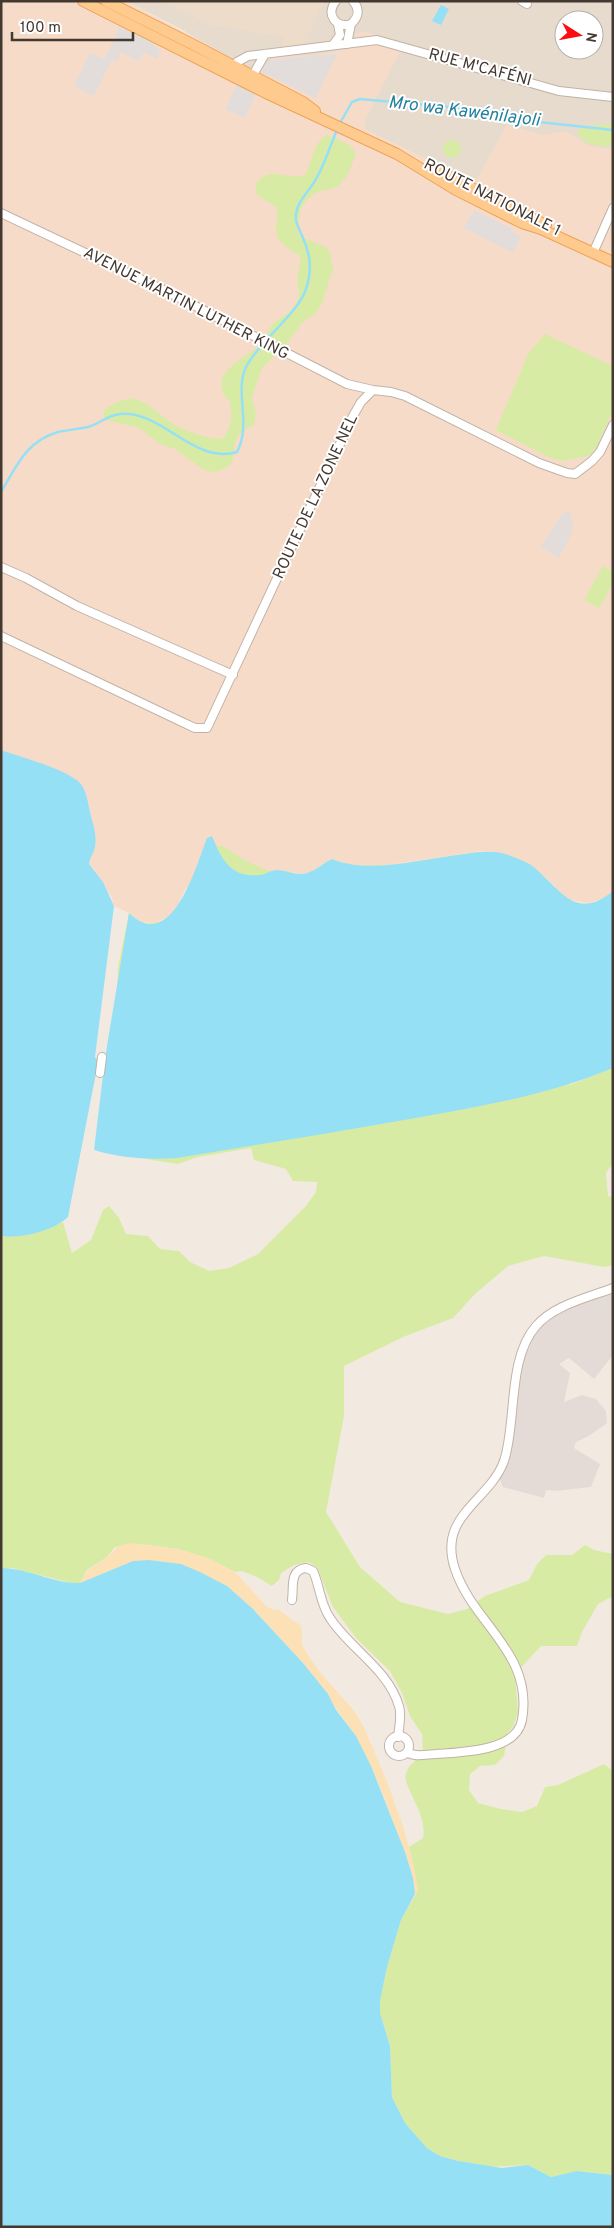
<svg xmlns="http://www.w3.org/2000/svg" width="614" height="2228" font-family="Overpass,sans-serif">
<rect width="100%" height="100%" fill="#f2eae1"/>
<path fill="#e7dbce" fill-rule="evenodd" d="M126,1H613V262L324,118L181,29ZM564,20H594V50H564Z"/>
<path fill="#f7dbc9" d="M1,1H126L259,72L274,57L316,55L349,49L355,35L363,31L404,43L365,121V129L475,182L507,125L543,135L565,131L590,146L613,149V891L604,898L588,903L570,900L560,894L553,884L532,866L522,860L494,852L481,851L374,867L352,866L332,859L311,872L302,874L278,870L186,888L175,911L170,916L155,923L140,922L129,913L114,906L111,896L89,864L90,857L95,848V834L87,797L65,774L1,750Z"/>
<path fill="#e4dbd6" d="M613,1288V1355L594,1379L569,1358L559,1364L570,1373L564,1402L582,1395L596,1399L606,1411L607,1423L589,1436L576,1442L574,1448L600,1464L591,1487L556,1491L546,1490L544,1498L503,1487L498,1475L503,1462L522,1352L548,1314Z"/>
<path fill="#eddcc9" d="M161,1H324L304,46L283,48L281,47L283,37L211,25Z"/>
<path fill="#d8eba5" d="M601,124L613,125V145C600,148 585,145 577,133L580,128Z
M327,135L350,145L356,154C351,165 350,176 339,185C334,189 328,189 321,191C302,197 298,214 298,232L301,237L326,247L330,252L333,268L322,304L316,313L302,323L285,346L262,368L252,398L256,413L254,425C249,428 243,430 240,434C233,440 235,456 231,465L216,472L205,471L175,449L160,444L139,428L106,420L103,415L105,409C113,404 125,397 135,399C148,402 159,414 170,422C181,430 209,439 222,439C232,428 232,416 230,402C204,374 242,361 260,345C265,340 267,331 272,325C278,318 289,314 295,305C302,296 296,285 298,275C299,267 301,264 300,256C291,250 278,244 276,233C275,228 278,216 277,208L256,194V183C273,164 286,182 306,174C312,160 313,143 327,135Z
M443 149a9 9 0 1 1 18 0a9 9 0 1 1-18 0Z
M545,334L613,366V411L595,450L588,456L562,461L550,458L496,430L528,354Z
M603,566L613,571V584L599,608L584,600Z
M212,845L223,846L246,861L298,883L333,869L332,859C367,874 419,860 457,855C472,853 487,850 502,853C512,856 523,860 531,865C558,885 574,924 613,891L569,1085L613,1068V1163L606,1173L608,1196L613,1197V1265L604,1267L544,1256L508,1266L475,1294L453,1318L403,1337L344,1366V1416L326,1512L360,1567L400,1602L448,1614L467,1609L485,1596L529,1580L537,1564L546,1555H572L585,1545L594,1550L613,1554V1596L598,1604L582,1632L577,1646H541L515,1674L518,1713L513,1727L508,1732L504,1756L495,1765L480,1766L470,1774L469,1790L478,1803L501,1809L522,1812L537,1806L545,1787L558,1785L604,1764L613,1771V2175L578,2171L551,2177L528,2165L488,2167L458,2161L440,2156L427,2148L405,2123L392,2097L390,2046L380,2013V2001L387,1967L401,1920L418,1890L409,1847L423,1838C428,1813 402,1787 406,1774C408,1765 417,1759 423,1753L422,1734L410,1716L402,1693L390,1671L356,1638L333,1607L317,1567L308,1562L294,1565L281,1573L279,1580L272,1586L257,1577L242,1571L235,1572L210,1559L178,1549L140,1544L115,1547L107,1557L87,1570L80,1583H71L12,1568L1,1569V1236C21,1239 44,1230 63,1222L72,1253L91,1240L103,1210L109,1206L119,1218L126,1234L148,1236L160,1249L179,1251L190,1262L209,1271L229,1268L258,1254L306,1206L316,1192L317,1182L293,1181L286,1169L254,1160L251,1148L198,1157L178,1164L152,1160L99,1147L117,998L118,967L129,913C140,924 149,926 164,920L168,925Z"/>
<path fill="#fce1b7" d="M129,1543L178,1549L210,1559L235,1572L266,1606L274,1610H279L300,1625C304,1631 300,1639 303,1646C314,1669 339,1692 355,1712C365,1727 371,1744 378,1760C395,1801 412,1846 418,1890L415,1894L413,1878L405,1852L379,1785L356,1736L303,1663L252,1608L227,1586L181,1564L133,1561L80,1583C90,1565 92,1569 106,1558C118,1549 112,1548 129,1543Z"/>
<path fill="#e2ddda" d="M119,26L155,44L154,46L161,50L157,59L144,52L139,62L121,52L117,62L112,59L94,96L74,86L90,53L104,59L113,41H114L117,37L115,36Z
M337,54L316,98L261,72L267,63L274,59Z
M237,83L257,93L244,118L225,109Z
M474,210L513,229L512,232L521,237L513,253L464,228Z
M568,512L571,513L573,528L569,539L559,558L541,547L562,514Z"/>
<path fill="#96e0f6" d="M441,5L449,9L441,25L432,21Z
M1,750C21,757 66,769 80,783C87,791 88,803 90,812C93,824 97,834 95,847C94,853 90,857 89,864L103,882L114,906L95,1057L98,1061L105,1058L129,913C172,955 196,866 207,838L212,836C221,858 230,878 259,875C265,875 271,870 277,870C285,870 293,874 301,874C313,874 321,864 332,859C367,874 419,860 457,855C472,853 487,850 502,853C512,856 523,860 531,865C558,885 574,924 613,891V1068C548,1095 479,1107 410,1119C332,1133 254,1145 177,1158C148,1160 121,1158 94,1150L103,1075L100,1067L97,1068L68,1217C53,1231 21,1239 1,1236Z
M149,1560L181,1564L200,1572L227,1586L252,1608L303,1663L328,1694L336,1710L356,1736L371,1766L405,1852L413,1878L415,1894L401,1920L387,1967L380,2001V2013L390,2046L392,2097L405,2123L427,2148L440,2156L458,2161L502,2168L528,2165L551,2177L577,2171L613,2175V2227H1V1568C28,1568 54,1584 80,1583L133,1561Z"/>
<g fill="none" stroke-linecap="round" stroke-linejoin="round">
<path stroke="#96e0f6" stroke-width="2.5" d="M340,123L352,102L360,99L461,108L520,120L613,130
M1,492C16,467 26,441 58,432C67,430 78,429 88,427C99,424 108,415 120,414C162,410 194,465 237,452C252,424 234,392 246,367C259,341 298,314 306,289C312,270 311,256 303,238C301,233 297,226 296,220C294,206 306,194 313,184C325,166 329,147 338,128"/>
<g stroke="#c1b2a6" stroke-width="10">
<path id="minor" d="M336,1C325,14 336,29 351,24C359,17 360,9 353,1
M522,1L527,4
M347,44L351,24
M333,45L340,35L338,24
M232,70L237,62L248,56L377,40L559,91L613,97
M250,80L265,54
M1,213L172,294L347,384L373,390
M593,253L613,208
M1,567L26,578L77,606L233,675
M1,636L182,722L195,728H207L353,416L361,402L373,390L391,392L405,396L539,463L567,473L575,474L592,461L600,452L613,425
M100,1073L102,1057
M292,1600C294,1587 289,1570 306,1568L313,1571C320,1586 320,1604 330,1618C350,1649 388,1669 399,1706C402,1715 399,1727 398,1737
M389 1746a10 10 0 1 1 20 0a10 10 0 1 1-20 0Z
M407,1752C415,1758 427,1754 436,1754C461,1752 516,1752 522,1720C534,1653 473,1624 455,1569C437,1515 489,1502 504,1461C517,1422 507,1359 536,1326C554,1305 587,1298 613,1288"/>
</g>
<g stroke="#eda354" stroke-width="12">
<path id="major" d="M83,1L266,93L397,154L456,190L522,223L541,229L613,262
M106,1L190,43L303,102L315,111
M438,171L546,225"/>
</g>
<use href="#minor" stroke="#fff" stroke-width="8"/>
<use href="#major" stroke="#ffca8d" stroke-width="10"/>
</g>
<g text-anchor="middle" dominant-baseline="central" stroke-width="4" stroke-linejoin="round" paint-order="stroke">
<g font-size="16" fill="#443931" stroke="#fff">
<text transform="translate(480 68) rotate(15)">RUE M'CAFÉNI</text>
<text transform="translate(492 198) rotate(27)">ROUTE NATIONALE 1</text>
<text transform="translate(186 304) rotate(27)">AVENUE MARTIN LUTHER KING</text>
<text transform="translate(316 497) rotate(-65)">ROUTE DE LA ZONE NEL</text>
</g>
<g font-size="18" font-style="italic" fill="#20809e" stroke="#fff">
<text transform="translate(464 112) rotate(7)">Mro wa Kawénilajoli</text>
</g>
</g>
<rect width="614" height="2228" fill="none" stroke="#443931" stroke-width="5"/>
<g transform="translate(579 35) rotate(101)"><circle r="24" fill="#ffffff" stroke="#b4b0ad"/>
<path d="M0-4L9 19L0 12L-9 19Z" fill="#ff0b13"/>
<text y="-8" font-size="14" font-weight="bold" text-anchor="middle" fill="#443931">N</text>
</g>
<path d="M12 32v8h121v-8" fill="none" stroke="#443931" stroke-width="2.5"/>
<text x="20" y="32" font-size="15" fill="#443931" stroke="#ffffff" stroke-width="4" paint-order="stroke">100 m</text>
</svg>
